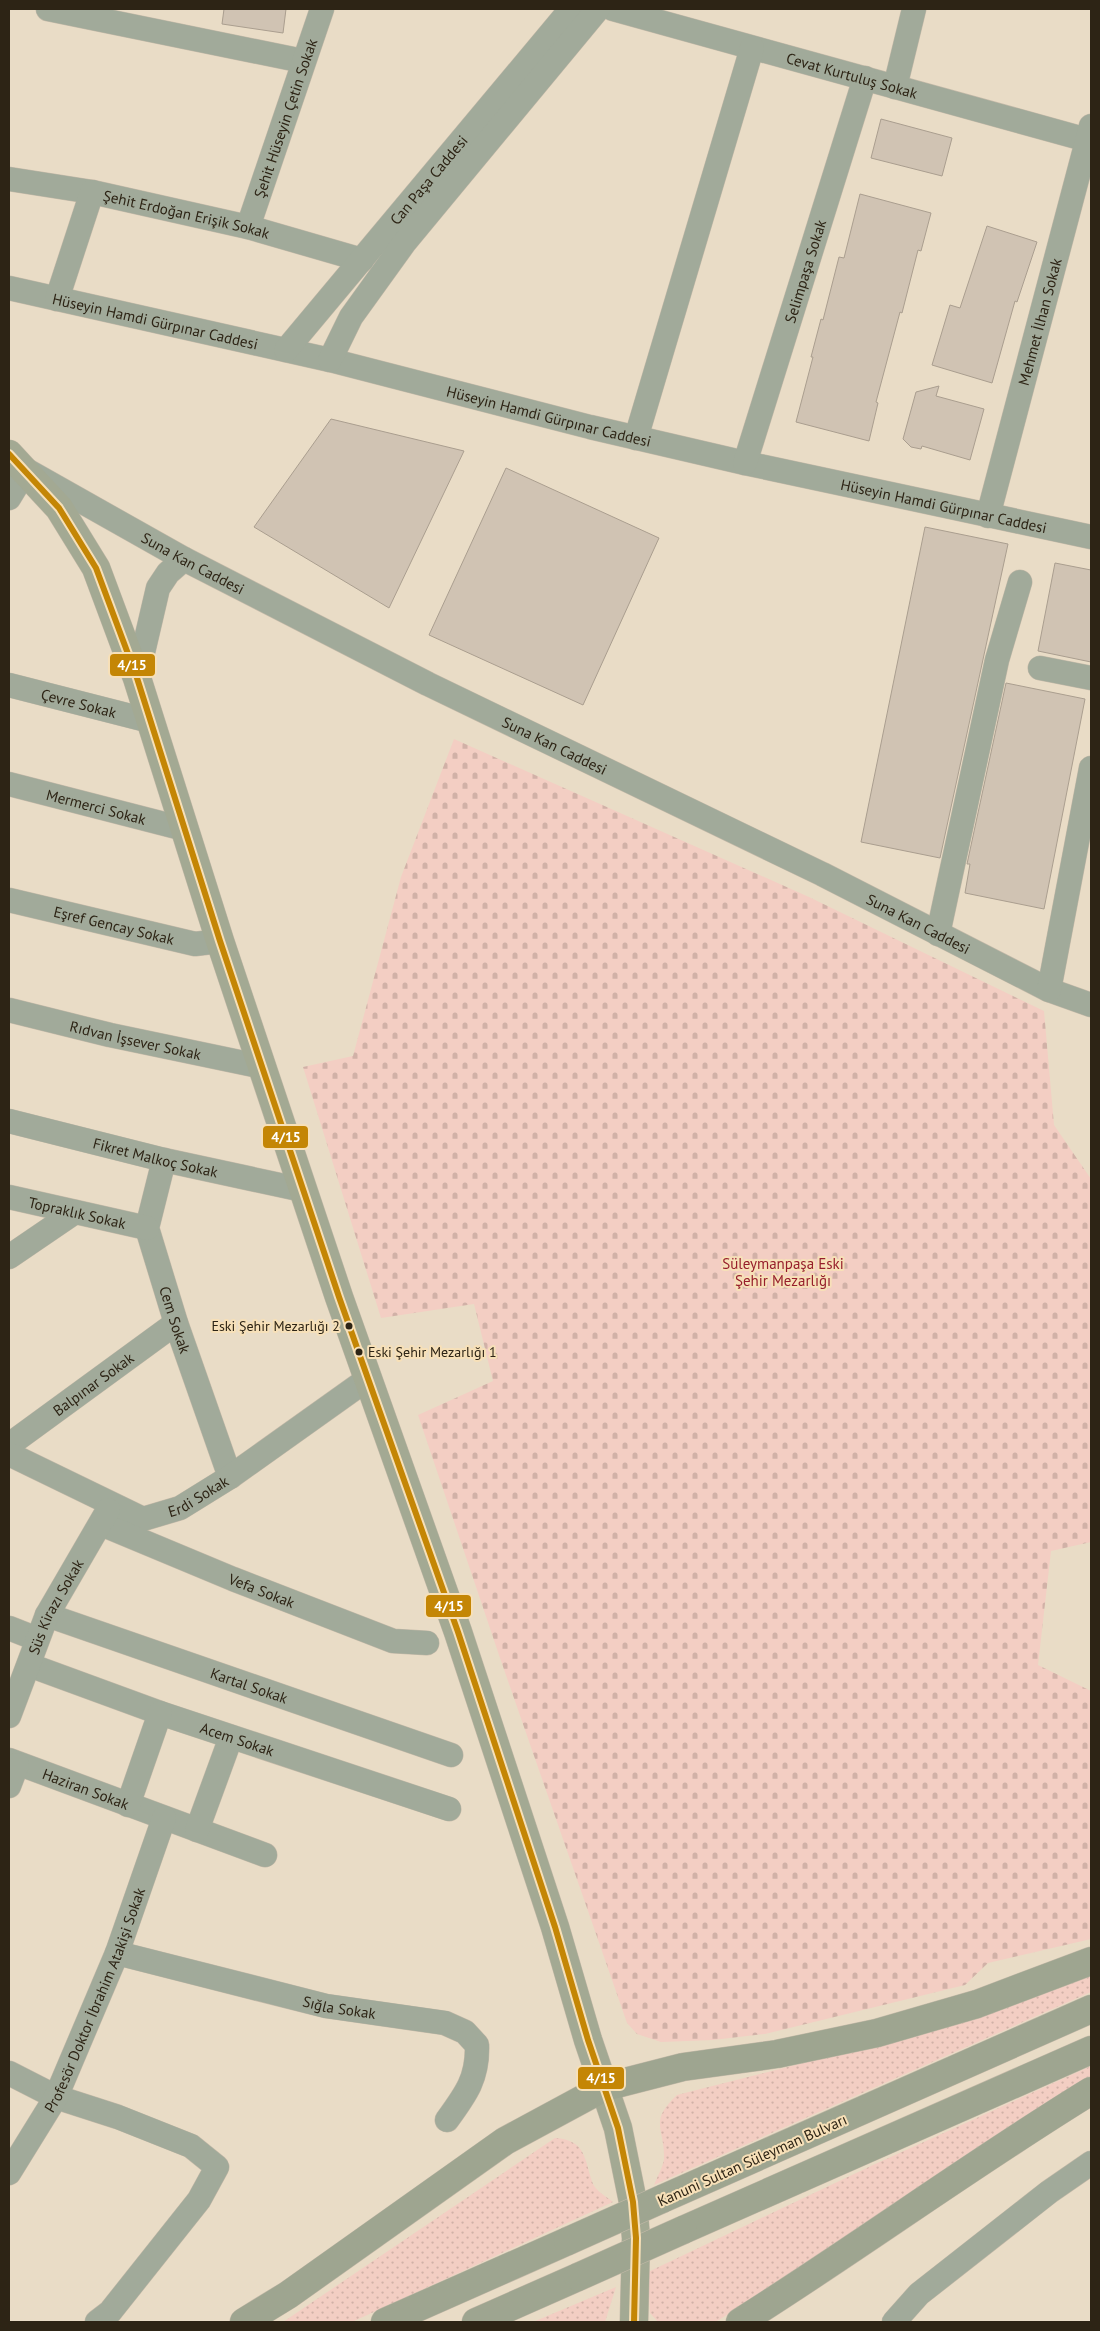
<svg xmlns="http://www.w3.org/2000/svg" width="1100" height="2331" font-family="'PT Sans',sans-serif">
<defs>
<pattern id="grass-dots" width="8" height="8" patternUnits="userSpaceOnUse" patternTransform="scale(1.25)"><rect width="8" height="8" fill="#f3cec3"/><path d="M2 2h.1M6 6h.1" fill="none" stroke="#d1b1a7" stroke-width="1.8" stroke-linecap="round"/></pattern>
<pattern id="cemetery-stones" width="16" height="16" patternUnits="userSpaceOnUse" patternTransform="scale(1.25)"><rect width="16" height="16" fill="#f3cec3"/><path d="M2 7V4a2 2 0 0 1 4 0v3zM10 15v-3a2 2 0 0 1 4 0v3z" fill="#d1b1a7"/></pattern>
</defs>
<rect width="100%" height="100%" fill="#e9dcc6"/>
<path fill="url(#grass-dots)" d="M1091,1973V1992L654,2185C657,2177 663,2167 664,2159C665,2128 648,2122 677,2095L914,2035Z
M1091,2066V2079L719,2320L713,2322H658L650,2313L648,2272L873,2165Z
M555,2138C587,2140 584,2160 593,2184C596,2191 607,2197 613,2202L352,2322H283Z
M616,2287L605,2322H533Z"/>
<path fill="url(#cemetery-stones)" d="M454,739L809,897L1044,1011L1054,1125L1091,1179V1542L1051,1551L1038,1665L1091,1691V1939L988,1963L965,1985L765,2034L713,2040L661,2042L637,2034L627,2023L500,1658L418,1415L493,1381L474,1304L381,1318L303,1067L353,1056L401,877Z"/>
<path fill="#d0c3b3" stroke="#aa9e8f" d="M224,9H286L283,33L222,24Z
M881,119L952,138L942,176L871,158Z
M860,194L931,213L921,251L918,250L902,313L900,312L876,402L878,403L869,441L796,422L813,357H811L821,319L823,320L839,257L844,258Z
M987,226L1037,242L1017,302L1015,301L992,383L932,365L950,305L960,308Z
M939,386L936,396L984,409L970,460L922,446L921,449L911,447L903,439L916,392Z
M331,419L464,451L389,608L254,527Z
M506,468L659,538L583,705L429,635Z
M925,527L1008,544L940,858L861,842Z
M1055,563L1091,570V662L1038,651Z
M1006,683L1085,699L1044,909L965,893L970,864H967Z"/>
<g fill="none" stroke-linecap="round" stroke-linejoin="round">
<g stroke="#c5baa9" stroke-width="25">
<g id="minor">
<path d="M48,9L303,61"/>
<path id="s1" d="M613,9L1091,141"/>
<path d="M895,87L914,9"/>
<path id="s2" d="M9,179L92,192L248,227L362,260"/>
<path id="s3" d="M248,227L322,9"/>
<path id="s4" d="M9,288L330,360L590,427L745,463L1091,537"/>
<path d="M57,299L92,192"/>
<path id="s5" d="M286,350L571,9"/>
<path d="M330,360L351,317L405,242L598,9"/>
<path d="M636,438L752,48"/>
<path id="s6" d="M745,463L865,78"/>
<path id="s7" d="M9,498L26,470L184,559L428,684L822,874L1049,990L1091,1005"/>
<path id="s8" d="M988,516L1091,126"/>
<path d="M1040,668L1091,678"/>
<path d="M137,678L158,588L168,573L184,559"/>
<path id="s9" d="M9,685L150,721"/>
<path id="s10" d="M9,784L184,829"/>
<path id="s11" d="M9,900L195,944L220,941"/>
<path d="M938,934L997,660L1020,582"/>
<path d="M1049,990L1091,768"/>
<path id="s12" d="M9,1010L110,1035L263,1067"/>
<path id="s13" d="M9,1121L164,1160L303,1190"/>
<path id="s14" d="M164,1160L147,1228L176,1323L230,1477"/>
<path id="s15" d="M9,1197L147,1228"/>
<path d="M9,1257L75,1212"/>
<path id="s16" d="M9,1445L176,1323"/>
<path id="s17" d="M9,1454L143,1519L180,1508L230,1477L369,1378"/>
<path id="s18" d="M101,1524L233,1579L393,1641L427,1643"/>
<path id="s19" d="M47,1615L451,1755"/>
<path d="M9,1628L37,1639"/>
<path id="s20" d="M29,1665L160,1713L449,1809"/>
<path id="s21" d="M9,1716L47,1615L108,1510"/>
<path id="s22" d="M9,1760L265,1855"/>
<path d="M9,1786L17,1765"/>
<path d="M128,1805L160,1713"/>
<path d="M197,1830L231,1737"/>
<path id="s23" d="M117,1953L326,2006L445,2023L465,2032L477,2045C478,2078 466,2094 447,2120"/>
<path d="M9,2073L56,2097L118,2117L191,2146L217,2167L199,2200L110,2312L97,2322"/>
<path id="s24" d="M9,2173L56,2097L117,1953L164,1818"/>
<path d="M894,2322L919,2294L1049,2192L1091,2163"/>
</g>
</g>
<g stroke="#c5baa9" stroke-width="29">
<path id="major" d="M9,454L59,508L96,568L137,678L220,941L339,1297L458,1632L555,1927L588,2040L618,2128L633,2202L636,2238L634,2322"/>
</g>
<g stroke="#c5baa9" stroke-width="29">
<path id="highway" d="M662,2199L1091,2009
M683,2230L1091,2050
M244,2322L288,2295L505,2141L605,2087L683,2067L777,2054L877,2033L977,2004L1091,1961
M385,2322L568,2241
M476,2322L578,2277
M740,2322C859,2247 972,2164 1091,2091"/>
</g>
<use href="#minor" stroke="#a1aa9a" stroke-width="24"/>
<use href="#major" stroke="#a3a993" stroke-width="28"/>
<use href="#highway" stroke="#9ea590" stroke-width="28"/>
<g stroke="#c5baa9" stroke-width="29" stroke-linecap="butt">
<path id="highway-bridge" d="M568,2241L662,2199
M578,2277L683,2230"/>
</g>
<use href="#highway-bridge" stroke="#9ea590" stroke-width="28"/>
<g stroke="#f7e0b8" stroke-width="10">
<path id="bus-1" d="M9,454L59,508L96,568L137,678L220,941L339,1297L458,1632L555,1927L588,2040L618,2128L633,2202L636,2238L634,2322"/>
</g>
<use href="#bus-1" stroke="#c48605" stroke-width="6"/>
</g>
<g fill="#2d2415" stroke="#f7e0b8" stroke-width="2">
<circle cx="349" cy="1326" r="4.5"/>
<circle cx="359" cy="1352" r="4.5"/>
</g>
<g text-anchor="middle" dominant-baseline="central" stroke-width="4" stroke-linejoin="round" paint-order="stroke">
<g font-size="14" fill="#2d2415" stroke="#f7e0b8" text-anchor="end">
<text x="340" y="1326">Eski Şehir Mezarlığı 2</text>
<text x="368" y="1352" text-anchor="start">Eski Şehir Mezarlığı 1</text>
</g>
<g font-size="15" fill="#2d2415" stroke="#f7e0b8">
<text stroke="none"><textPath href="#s1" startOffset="248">Cevat Kurtuluş Sokak</textPath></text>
<text stroke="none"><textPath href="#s3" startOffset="115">Şehit Hüseyin Çetin Sokak</textPath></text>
<text stroke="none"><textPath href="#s5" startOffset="222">Can Paşa Caddesi</textPath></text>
<text stroke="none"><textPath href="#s2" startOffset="181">Şehit Erdoğan Erişik Sokak</textPath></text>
<text stroke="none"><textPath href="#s6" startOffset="201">Selimpaşa Sokak</textPath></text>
<text stroke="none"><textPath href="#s4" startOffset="150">Hüseyin Hamdi Gürpınar Caddesi</textPath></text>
<text stroke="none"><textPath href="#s8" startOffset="201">Mehmet İlhan Sokak</textPath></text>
<text stroke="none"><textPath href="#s4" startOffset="555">Hüseyin Hamdi Gürpınar Caddesi</textPath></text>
<text stroke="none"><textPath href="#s4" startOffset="960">Hüseyin Hamdi Gürpınar Caddesi</textPath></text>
<text stroke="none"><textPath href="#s7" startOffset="224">Suna Kan Caddesi</textPath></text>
<text stroke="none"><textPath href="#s9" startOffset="72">Çevre Sokak</textPath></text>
<text stroke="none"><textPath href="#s7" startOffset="629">Suna Kan Caddesi</textPath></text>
<text stroke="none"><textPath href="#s10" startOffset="90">Mermerci Sokak</textPath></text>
<text stroke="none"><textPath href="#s7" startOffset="1034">Suna Kan Caddesi</textPath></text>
<text stroke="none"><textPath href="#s11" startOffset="108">Eşref Gencay Sokak</textPath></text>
<text stroke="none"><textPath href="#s12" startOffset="130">Rıdvan İşsever Sokak</textPath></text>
<text stroke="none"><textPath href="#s13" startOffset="151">Fikret Malkoç Sokak</textPath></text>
<text stroke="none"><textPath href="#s15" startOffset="70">Topraklık Sokak</textPath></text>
<text stroke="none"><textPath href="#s14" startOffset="166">Cem Sokak</textPath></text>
<text stroke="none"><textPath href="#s16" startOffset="104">Balpınar Sokak</textPath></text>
<text stroke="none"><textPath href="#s17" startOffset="209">Erdi Sokak</textPath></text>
<text stroke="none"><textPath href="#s18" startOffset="174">Vefa Sokak</textPath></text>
<text stroke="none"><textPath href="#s21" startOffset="119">Süs Kirazı Sokak</textPath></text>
<text stroke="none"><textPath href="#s19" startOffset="214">Kartal Sokak</textPath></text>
<text stroke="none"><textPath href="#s20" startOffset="221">Acem Sokak</textPath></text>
<text stroke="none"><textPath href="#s22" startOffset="82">Haziran Sokak</textPath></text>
<text stroke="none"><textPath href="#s24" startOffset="194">Profesör Doktor İbrahim Atakişi Sokak</textPath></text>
<text stroke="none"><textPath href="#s23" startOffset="229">Sığla Sokak</textPath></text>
<text transform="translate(752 2160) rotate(-24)">Kanuni Sultan Süleyman Bulvarı</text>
</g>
<g font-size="15" fill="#961e2b" stroke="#f7e0b8">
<text x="783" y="1263">Süleymanpaşa Eski<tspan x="783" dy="17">Şehir Mezarlığı</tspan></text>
</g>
</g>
<g stroke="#f7e0b8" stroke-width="2">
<rect x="109" y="653" width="47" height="24" rx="5" fill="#c48605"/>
<rect x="262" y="1125" width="47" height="24" rx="5" fill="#c48605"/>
<rect x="425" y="1594" width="47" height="24" rx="5" fill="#c48605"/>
<rect x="577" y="2066" width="48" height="24" rx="5" fill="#c48605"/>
</g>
<g font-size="14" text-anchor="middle" font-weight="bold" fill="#fff">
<text x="132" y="670">4/15</text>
<text x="286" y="1142">4/15</text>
<text x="449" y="1611">4/15</text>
<text x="601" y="2083">4/15</text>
</g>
<rect width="1100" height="2331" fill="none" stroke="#2d2415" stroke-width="20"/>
</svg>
